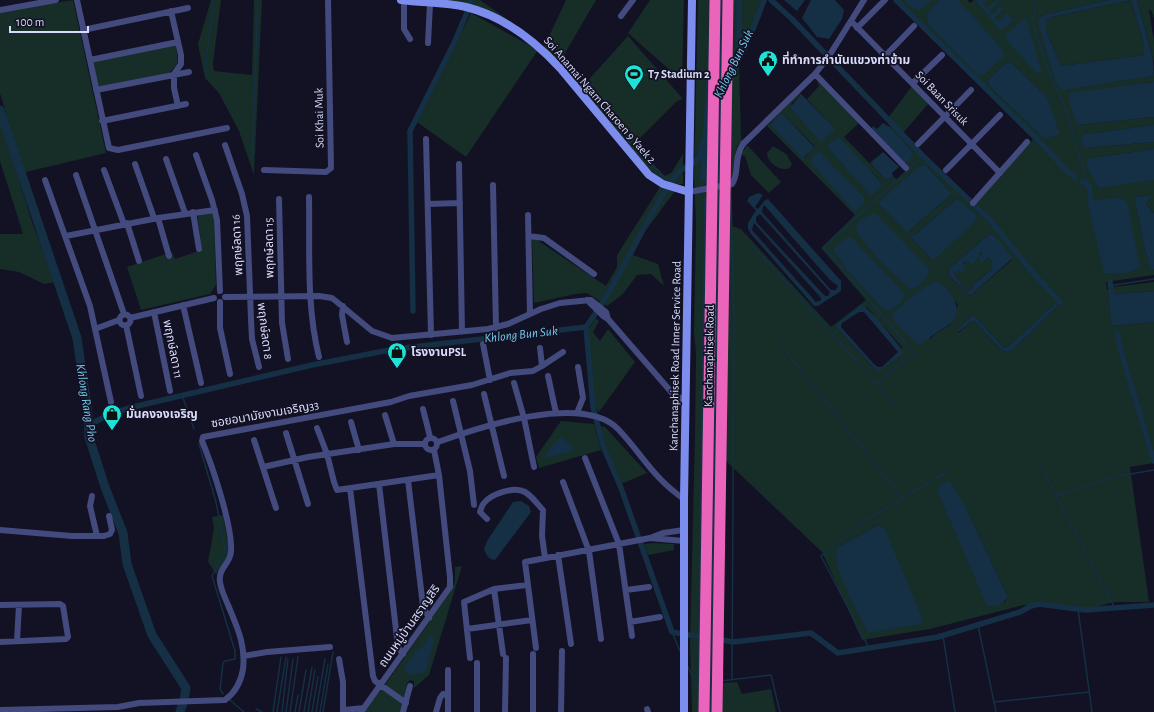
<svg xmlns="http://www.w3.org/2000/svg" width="1154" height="712" font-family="'Alegreya Sans','Noto Sans Thai',sans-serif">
<rect width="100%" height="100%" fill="#121224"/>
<path fill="#162d28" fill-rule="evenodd" d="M73,0L106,153L26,172L24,174L0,93V12Z
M211,0H221L213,63L214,71L252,75L254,0H262L254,175L239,131L219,93L205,78L198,44Z
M435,0H480L514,24Z
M566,0H596L561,60L583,86L628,36L683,99L677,101L634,144L665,176L671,173L683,154V184C664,185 652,171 640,160L544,47Z
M650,0H684L682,81L628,33Z
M698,0H767L754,33L739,63L741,139L743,141L737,146C732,173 731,199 731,226L741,229L831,327L866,300L821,248L855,215L767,126L799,92L801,94L791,104L834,127L807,99L819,86L817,79L859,123L844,137L885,179L889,180L893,176L897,180L906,171L901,166L914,153L890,127L894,123L888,118L912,86L929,103L903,133L974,206L1033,139L894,0H967L970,3L974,0H1108L1043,15L1038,19L1061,89L1154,76V82L1145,83L1077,125L1154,117V125L1086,134L1085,148L1154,142V149L1092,158L1137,181L1154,180V213L1146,204L1150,195L1134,197L1145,250L1151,269H1154V275L1106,282L1107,290L1113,287L1154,282V291L1108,295L1113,326L1154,322V463L1130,467L1149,602H1114L1085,610L1024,605L930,629L862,640L822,552L726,461L722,683L737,682L742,694L771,689L776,712H692L690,644L695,435L696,353L694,333L696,223L694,177ZM1011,62L1047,97L1045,138L989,86L988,80L1006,63ZM782,113L815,147L802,160L801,157ZM827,147C839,152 879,171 882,185L870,194ZM926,165L952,194L909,231L903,228L879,205ZM957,198L978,219L932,260L910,236L916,234ZM993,234L1012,260L970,296L948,274L950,268L988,235ZM938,281L943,285L958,305L950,325L935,334L930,339L902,305L932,284ZM1060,299L1063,301L1014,349L1008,352L1002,351L974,321L971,322L958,333L957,330L973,314L1004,348L1010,345L1058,303ZM867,307L902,347V355L877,371L835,326ZM965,506L1008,597L1004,603ZM878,525L884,527L837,548Z
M1131,0L1144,45V55L1061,66L1046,30L1045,21L1052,17Z
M1137,0H1154V18L1151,10H1149L1154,41V62Z
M471,13L538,50L466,157L417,122Z
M176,45L178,63L169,73L98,88L93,61Z
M0,118L32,222L55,282L44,284L19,272L0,269V234H23L0,161Z
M747,145L781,182L769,193L751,175L745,156L741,155Z
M773,146L786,154L792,164L790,168C781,172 767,163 767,153Z
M660,187L675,191L646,230L633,255L658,264L664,286L651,274L637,275L623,294L607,306L587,293L575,294L534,303L532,239L534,238L606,286L617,267V255Z
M197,213H213L214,216L216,285L210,294L141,310L127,267L172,252L175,259L202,250Z
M981,252L982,262L988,257L992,262V269L973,285L972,289L967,291L954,273L966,261L976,258Z
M596,318L599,321L593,332L600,341L608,329L635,362L599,412L594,406L589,360L588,330Z
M561,421L594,424L601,450L539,468L536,457Z
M601,426L605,427L647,473L621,484L604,446Z
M223,515L228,543V555L216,574L208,562L214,528L212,517Z
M654,543L674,544V550L648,555L644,544Z
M462,566L429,675L414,688V681L410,680L407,683L401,712H363L385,685L450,592L455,581V567Z"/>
<path fill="#152f45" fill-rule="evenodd" d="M710,0H732L728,179L716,183H705L700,180C703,120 709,60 710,0Z
M784,0H805L797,11Z
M811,0H835L844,10L842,19L829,39L817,37L802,18Z
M904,0H932L919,10L909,6Z
M940,0H958L1002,49L1004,56L982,76L978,75L928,24L927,14Z
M977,0H987L983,4L987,8L997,0L999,2L989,11L992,14L1001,6L1004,9L995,17L998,21L1008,13L1013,21L1001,31L976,1Z
M1108,0H1137L1153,59L1154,76L1061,90L1055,80L1039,26L1038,19L1043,15ZM1131,0L1144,45V55L1061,66L1046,30V21L1052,17Z
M1026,18L1042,72L1039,74L1034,71L1005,38L1007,33Z
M1011,62L1047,97L1060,134L1045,139L989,86L988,80L1006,63Z
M1154,82V117L1077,125L1070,105L1069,93Z
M801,94L834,127V130L822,141H820L790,108Z
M782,113L815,148L804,157V160H802L801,157L771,125L778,115Z
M883,123L890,127L914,153L909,162L904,164L870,130L873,126L877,129Z
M1154,125V142L1085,148L1081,140L1082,136L1086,134Z
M836,138H840L881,182L882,185L873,194L870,195L827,147Z
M1154,149V180L1099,188L1087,167L1088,159L1092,158Z
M820,152L864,198V205L856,211L853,210L811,163C811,157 814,154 820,152Z
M883,152L899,167L892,173L893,176L889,180L885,179L870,163Z
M926,165L952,194L909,231L907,232L879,205V202L920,166Z
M719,193H726L719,712H697L704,199L710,195Z
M758,193L763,195L755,207L758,209L765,200L768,199L841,281V291L818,306H814L751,234L748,229V223L756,210L747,201L749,197ZM763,206H765L829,279L838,286L836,290H831L762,212ZM760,214L830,292L828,296H825L756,222V217ZM754,223L821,298V300L816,302L752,230Z
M1151,195L1146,204L1154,213V269L1151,270L1145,250L1134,197Z
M957,198L976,215L978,219L935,259L932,260L910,236L916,234Z
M1119,198L1127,201L1140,268L1126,273H1104L1087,201Z
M875,213L929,268C929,277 918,290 909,289L881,262L857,233L856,227L860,220Z
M993,234L1013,258L970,296L948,274L950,268L988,235ZM981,252L982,254L978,258L982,263L988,257L992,262V269L973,285L972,289L967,291L954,273L958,271L965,272L963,263L966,261L973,264Z
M851,237L905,294C902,302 896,307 888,311L883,309L848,271L833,250L844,239Z
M938,281C952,291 966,311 949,325C945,328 940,330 936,333C929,338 925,342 918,345L896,324L892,315C905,302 921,287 938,281Z
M1154,291V322L1112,326L1108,295Z
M1062,298L1063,301L1014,349L1008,352L1002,351L974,321L971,322L957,333V330L973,314L1004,348L1010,345Z
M862,304L878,319L903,351L902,355L879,371H877L835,326ZM859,312H864L898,352L882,367H878L874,364L841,327L842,323Z
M561,437L574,448L572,451L547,458L545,457L550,448Z
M950,481L965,506L1008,597C1002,605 996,607 987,606L937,490L940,484Z
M521,501L529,506L531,512L495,560C488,559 486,555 484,549L487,541L513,502Z
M878,525L884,527L923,620L920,624L915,625L868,633C859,613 831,568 837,548Z
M430,636H433L434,641L426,670L423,673L410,675L406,671V664L416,654L413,652L422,647Z"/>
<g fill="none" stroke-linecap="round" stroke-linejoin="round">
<path stroke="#152f45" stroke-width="1.5" d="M1033,0L1036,7L1033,18L1034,27L1051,79L1062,99L1089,186
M207,75L206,60L214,0
M586,87L633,144
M638,150L665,178L673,180
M252,159L258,0
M731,196L734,322L732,680
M751,244L895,404
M1108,286L1154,279
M780,344L902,498
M878,382L914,353L824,247L923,156
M182,395L194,429
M199,444L216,502L224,544L225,552L212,576L235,651V659L225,661L223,663L220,689L223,694
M1042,468L1115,608
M1057,495L1119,476L1154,470
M1078,609L1092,712
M978,625L996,712
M672,632L680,651
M943,636L955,712
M869,648L821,556L866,520L948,471
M688,667L696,684L699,683
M721,681L771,675L780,712
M230,700L244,712
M994,702L1089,692
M256,709L262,712
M180,712H181
M273,712L281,657
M277,712L286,657
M282,712L288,659
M286,712L293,659
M290,712L298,657
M295,712L298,695
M299,712L306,670
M304,712L312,667
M308,712L315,670
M312,712L318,677
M316,712L325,659
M320,712L328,664
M323,712L333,652"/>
<path stroke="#152f45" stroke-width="5.5" d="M739,0V58
M771,0L792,19L923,156L990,220L1034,274L1060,302
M896,0L1035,137L1068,172L1075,177
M729,76C745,52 754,27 764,0
M1083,182L1089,186L1092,206
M1110,282L1113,302
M413,311L410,131L454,43L468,10L471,0
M586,327L593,407L603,446L621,488L672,632L706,638
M1117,334L1120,348L1154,461
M89,425L110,414L133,407L312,365L395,349L586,327C621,280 642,222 677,174C682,166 697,165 700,155C702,151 702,147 703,143
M717,639L733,642L811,633L838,653L938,637L1020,612L1031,606L1039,604L1085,610L1154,605"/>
<path stroke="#152f45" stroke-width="9" d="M0,110L77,338L88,413L89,437L105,487L123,533L127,564L152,635L186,688L184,700L180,712"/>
<path stroke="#434a7d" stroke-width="6" d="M77,0L109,148L118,150L227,128
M404,0V29L410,39
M0,10L56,0
M171,11L181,55V64L174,74V88L178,106
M621,16L633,0
M851,21L1000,173
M857,28L885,0
M83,30L188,8
M428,43L430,4
M885,56L914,26
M90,60L178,42
M815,74L906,168
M913,83L942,55
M96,90L189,72
M102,121L186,104
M426,139L431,335
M918,144L971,90
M225,145L242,194L247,216L251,319L252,339L259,367
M196,155L212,200L217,220L220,291
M166,159L185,213
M135,164L154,218
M459,164L462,332
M104,170L124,224
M264,170L326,172L331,168L328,0
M946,170L1000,115
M76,175L124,314
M45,180L90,306L111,402
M493,185L496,328
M689,192L732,184C740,173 733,159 743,144L815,74L829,56L864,0
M309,197C310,251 306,305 319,357
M279,199L282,323L288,359
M973,203L1027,142
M428,204L460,203
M193,212L199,249
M528,215L530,314
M158,218L169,256
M127,223L139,261
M66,236L158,218L215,210
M529,236L544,238L594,274
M225,297L319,296L332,298L337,302L372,331L392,338L488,329L508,324L541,309L560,303L591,300L606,312L608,319L673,394L686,401
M587,300L603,316L608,319
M220,302V328L230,374
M183,305L201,383
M343,306L342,315L347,342
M154,312L170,391
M119.5 320a5.5 5.5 0 1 1 11 0a5.5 5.5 0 1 1-11 0Z
M130,318L214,298
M126,325L141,396
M95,329L119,320
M483,344L490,380
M542,366L563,352
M548,376L556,413
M514,383L524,418L534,467
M484,394L504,476
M453,401L470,471L474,505
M423,409L430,437
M577,413L583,398L578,367
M385,415L394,444
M351,422L359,450
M317,428L327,454L334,482L337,490L439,475
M286,433L308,504
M425 444a6 6 0 1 1 12 0a6 6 0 1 1-12 0Z
M254,440L276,508
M438,442C479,427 583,393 618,429C642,454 653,478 684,499
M585,458L619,544L632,636
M263,467L308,457L394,444H425
M408,480L423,606L429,618
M563,482L589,551L601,639
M379,484L398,647L403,654
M350,488L373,676L375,681L406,703
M92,496L90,506L97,536
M487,519L480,512C481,509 482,505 484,503C491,494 514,486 525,492C532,496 538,505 543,510L542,536L545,558
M0,530L72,536H104L110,534L112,530L109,516
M650,538L684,541
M558,555L571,644
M626,590L649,587
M0,605L60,604L63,606L68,637L66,639L0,642
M630,622L660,617
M467,629L532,620
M17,641L19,605
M536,648L525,562L650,538L663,533L684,530
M503,654L494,589L527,585
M244,656L267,652L330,647
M470,658L464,602L494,589
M339,659L343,682V712
M448,670V712
M647,709L648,712
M0,710L118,707L139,703L225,700C236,692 241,682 243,669C246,645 237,627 228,605C225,598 221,590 220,582C218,568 230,564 231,552C233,527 212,465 202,441L203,437L391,402L409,396L472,385L510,373L533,371L542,366L540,348
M344,710L364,708
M361,712L450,587V577L439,475L434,450
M403,712L410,686
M436,712L440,698L443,694H446L448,698
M477,712V663
M505,712L506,658
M533,712V654
M561,712L562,651"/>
<path stroke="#7d8dee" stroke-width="8" d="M401,0C422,3 445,2 466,7C503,16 534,40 560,68L649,175L663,184L689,192
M684,712V499L692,0"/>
<path stroke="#eb64bb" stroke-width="11" d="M704,712L715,0
M717,712L728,0"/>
</g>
<defs>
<g id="civic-pin" transform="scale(1)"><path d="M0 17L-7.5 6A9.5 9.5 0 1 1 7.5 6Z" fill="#1ee2d5" stroke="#121224"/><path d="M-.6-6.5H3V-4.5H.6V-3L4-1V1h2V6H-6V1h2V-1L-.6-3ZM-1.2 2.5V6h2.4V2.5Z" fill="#111"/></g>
<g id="stadium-pin" transform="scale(1)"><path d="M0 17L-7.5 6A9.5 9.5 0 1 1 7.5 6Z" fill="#1ee2d5" stroke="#121224"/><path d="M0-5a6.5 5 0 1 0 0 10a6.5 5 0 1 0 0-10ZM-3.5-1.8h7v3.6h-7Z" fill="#111"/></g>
<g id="shop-pin" transform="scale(1)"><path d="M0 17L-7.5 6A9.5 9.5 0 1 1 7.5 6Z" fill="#1ee2d5" stroke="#121224"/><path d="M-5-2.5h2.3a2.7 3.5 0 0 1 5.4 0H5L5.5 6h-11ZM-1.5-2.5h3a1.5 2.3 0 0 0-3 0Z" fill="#111"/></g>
</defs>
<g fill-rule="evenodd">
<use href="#civic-pin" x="768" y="60"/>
<use href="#stadium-pin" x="634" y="74"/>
<use href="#shop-pin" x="397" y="352"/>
<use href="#shop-pin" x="112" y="414"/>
</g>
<g text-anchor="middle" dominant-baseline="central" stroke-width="3.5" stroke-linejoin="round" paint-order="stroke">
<g font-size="12" font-weight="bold" fill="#dadbfa" stroke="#121224" text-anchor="start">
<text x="782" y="60">ที่ทำการกำนันแขวงท่าข้าม</text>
<text x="648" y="74">T7 Stadium 2</text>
<text x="411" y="352">โรงงานPSL</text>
<text x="126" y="414">มั่นคงจงเจริญ</text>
</g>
<g font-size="12" fill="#dadbfa" stroke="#121224">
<text transform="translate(942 98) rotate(46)">Soi Baan Srisuk</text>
<text transform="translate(600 100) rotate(49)">Soi Anamai Ngam Charoen 9 Yaek 2</text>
<text transform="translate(319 118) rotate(-91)">Soi Khai Muk</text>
<text transform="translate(237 245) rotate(-93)">พฤกษ์ลดา 16</text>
<text transform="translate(269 248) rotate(-91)">พฤกษ์ลดา 15</text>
<text transform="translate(265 331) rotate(83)">พฤกษ์ลดา 8</text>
<text transform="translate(173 349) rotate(79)">พฤกษ์ลดา 11</text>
<text transform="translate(675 356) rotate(-89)">Kanchanaphisek Road Inner Service Road</text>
<text transform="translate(709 356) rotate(-89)">Kanchanaphisek Road</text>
<text transform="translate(265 414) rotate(-10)">ซอยอนามัยงามเจริญ33</text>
<text transform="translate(409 626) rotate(-55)">ถนนหมู่บ้านสราญสิริ</text>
</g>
<g font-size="13" font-style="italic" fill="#75c9ed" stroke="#121224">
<text transform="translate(734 64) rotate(-64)">Khlong Bun Suk</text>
<text transform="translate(521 335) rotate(-6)">Khlong Bun Suk</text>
<text transform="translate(86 403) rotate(81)">Khlong Rang Pho</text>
</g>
</g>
<path d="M10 26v6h78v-6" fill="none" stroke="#dadbfa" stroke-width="2"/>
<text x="16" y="26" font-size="12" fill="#dadbfa" stroke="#121224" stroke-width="3" paint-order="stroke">100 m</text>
</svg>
